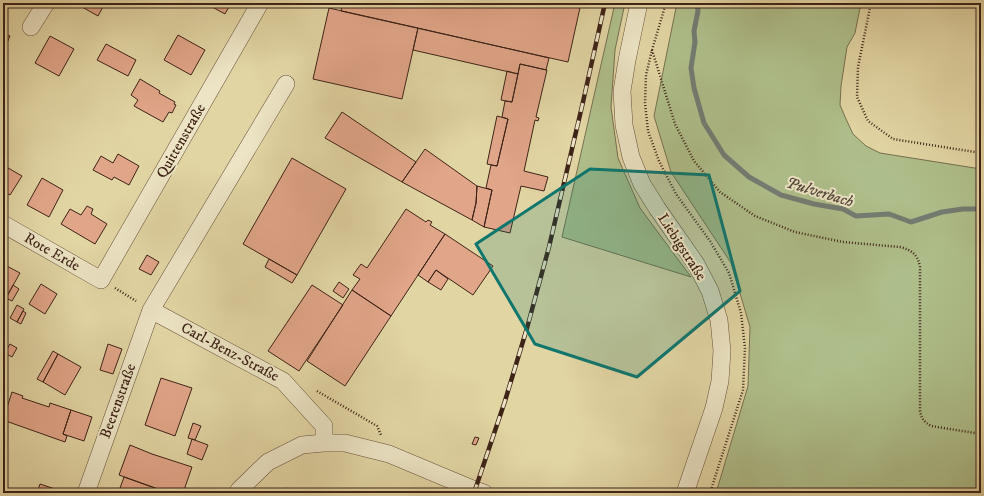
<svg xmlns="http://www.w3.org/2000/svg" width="984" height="496" font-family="'IM FELL DW Pica',serif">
<rect width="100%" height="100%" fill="#e2d5a4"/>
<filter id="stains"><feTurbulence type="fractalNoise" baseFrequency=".005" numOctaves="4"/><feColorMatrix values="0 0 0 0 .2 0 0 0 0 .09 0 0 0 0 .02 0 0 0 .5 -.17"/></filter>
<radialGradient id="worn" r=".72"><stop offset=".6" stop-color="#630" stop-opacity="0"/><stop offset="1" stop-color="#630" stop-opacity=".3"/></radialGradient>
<path fill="#aebe8a" stroke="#767050" d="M615,3H625L615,50L611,107L618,158L640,208L691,277L562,237Z
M677,3H861L855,33L847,47L841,86L840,105L846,119L853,134L866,146L880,153L981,169V493H716L748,386L750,327L731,263L671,172L654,116Z"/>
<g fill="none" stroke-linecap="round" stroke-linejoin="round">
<path stroke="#737c72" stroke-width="5" d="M697,3L698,11L694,31L695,42L691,68L694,88L704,123L724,155L749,177L781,195L814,204L843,209L856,216L889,214L911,222L942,212L963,209H981"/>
</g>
<path fill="#e1a589" stroke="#3e2317" d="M75,3H105L98,16Z
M205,3H231L225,14Z
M342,3H581L568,62L341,11Z
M329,8L418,28L402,99L313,79Z
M418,28L549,58L546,70L520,64L518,74L413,50Z
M3,33L10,36L3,52Z
M178,35L205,50L191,75L164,60Z
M50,36L74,49L59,76L35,63Z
M106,44L136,60L128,76L97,60Z
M520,64L547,70L536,117L539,118L538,121L535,120L524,171L548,177L544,191L521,186L510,233L484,227L492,190L486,188L491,165L497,166L508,119L502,117L505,101L512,102Z
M507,71L518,74L512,102L501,100Z
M140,79L160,91L159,93L175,102L174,104L176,105L172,113L169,112L163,122L134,106L138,100L131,95Z
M342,112L416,162L402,182L325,138Z
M497,116L508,119L497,166L487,164Z
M425,149L477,186L476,203L472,220L402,182Z
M118,154L139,166L129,185L114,177L112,180L93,170L101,156L113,163Z
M292,158L346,189L297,275L243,244Z
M3,165L22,176L10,195L3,191Z
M42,178L63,190L49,217L27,205Z
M477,186L492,190L484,227L472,220L476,203Z
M87,206L93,209L91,214L107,224L95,244L61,224L70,209L81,215Z
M406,209L426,222L428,220L432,222L430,225L445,234L391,316L352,290L360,279L353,275L361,264L367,268Z
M445,234L493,266L473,295L436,270L428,282L418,275Z
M147,255L159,262L151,275L139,269Z
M269,259L297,275L292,283L265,267Z
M3,264L20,273L6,298L3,296Z
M436,270L448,279L441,290L428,282Z
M339,282L349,289L343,298L333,291Z
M41,284L57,294L45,314L29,304Z
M13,285L19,289L12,301L6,298Z
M312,285L343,305L299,371L268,351Z
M352,290L391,316L345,386L307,361Z
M17,305L24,309L17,322L10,318Z
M23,311L26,313L21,324L17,322Z
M10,344L17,348L12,357L5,353Z
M108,344L122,349L113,374L100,370Z
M53,351L58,354L43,382L37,379Z
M58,354L81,367L65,395L43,382Z
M161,378L192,388L175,436L145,425Z
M12,392L23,396L22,398L49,407L50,403L71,410L63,434L67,436L65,442L3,420Z
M71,410L92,417L84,441L63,434Z
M193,423L201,426L195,440L188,438Z
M475,437L479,438L476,445L472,444Z
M192,439L208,445L202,460L187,454Z
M130,445L152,454L192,467L183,493H169L119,475Z
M124,477L169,493H113L114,489L119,491Z
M40,484L58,490L57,493H37Z
M286,488L300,493H284Z"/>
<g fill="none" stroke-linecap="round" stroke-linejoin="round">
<g stroke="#67503a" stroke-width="18">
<path id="minor" d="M639,3L627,60L622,91L624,125L631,157L642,184L657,208L696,264L710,291L719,320L722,351L720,381L714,408L685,493
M31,27L46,3
M3,224L101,280L260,3
M151,310L283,381L324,426V443
M86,493L151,310L286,84
M238,493L239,490L268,462L302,445L324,443H345L389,454L475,490L484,493"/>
</g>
<path stroke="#3e2317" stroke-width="2.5" stroke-dasharray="1 2" stroke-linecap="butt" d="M666,3L652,50L646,75L645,103L648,131L659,161L676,194L710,241L729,273L741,313L745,348L743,390L710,493
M871,3L858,67L857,97L868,121L893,139L981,153
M652,50L675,124L694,161L720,192L755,216L795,232L843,242L900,247C912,250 918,255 920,267V410C921,418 924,422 931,426L981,434
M115,288L136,301
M317,391L377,426L381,435"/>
<use href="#minor" stroke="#ece4c4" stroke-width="17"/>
<g stroke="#3e2317" stroke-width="4.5">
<path id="rail" d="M474,493L505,401L527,328L549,247L583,102L605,3"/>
</g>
<use href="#rail" stroke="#ece4c4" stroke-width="3" stroke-dasharray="9" stroke-linecap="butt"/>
</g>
<path fill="#0f766e" fill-opacity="0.2" stroke="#0f766e" stroke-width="3" stroke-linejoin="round" d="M590,169L709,175L740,291L637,377L535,344L476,244Z"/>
<g text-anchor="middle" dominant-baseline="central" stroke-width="4" stroke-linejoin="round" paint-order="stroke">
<g font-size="15" fill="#3e2317" stroke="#ece4c4">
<text transform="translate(181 141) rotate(-60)">Quittenstraße</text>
<text transform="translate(682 247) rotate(57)">Liebigstraße</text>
<text transform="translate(52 252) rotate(30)">Rote Erde</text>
<text transform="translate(230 352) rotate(28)">Carl-Benz-Straße</text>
<text transform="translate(118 401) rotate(-70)">Beerenstraße</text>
</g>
<g font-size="16" font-style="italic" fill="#54483d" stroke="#ece4c4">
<text transform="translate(820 192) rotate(17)">Pulverbach</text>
</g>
</g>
<rect width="984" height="496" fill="none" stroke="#e2d5a4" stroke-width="16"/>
<rect x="4" y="4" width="976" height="488" fill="none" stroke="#3e2317" stroke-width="2"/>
<rect x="8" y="8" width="968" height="480" fill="none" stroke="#3e2317"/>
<rect width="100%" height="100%" filter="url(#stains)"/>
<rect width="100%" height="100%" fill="url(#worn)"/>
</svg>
